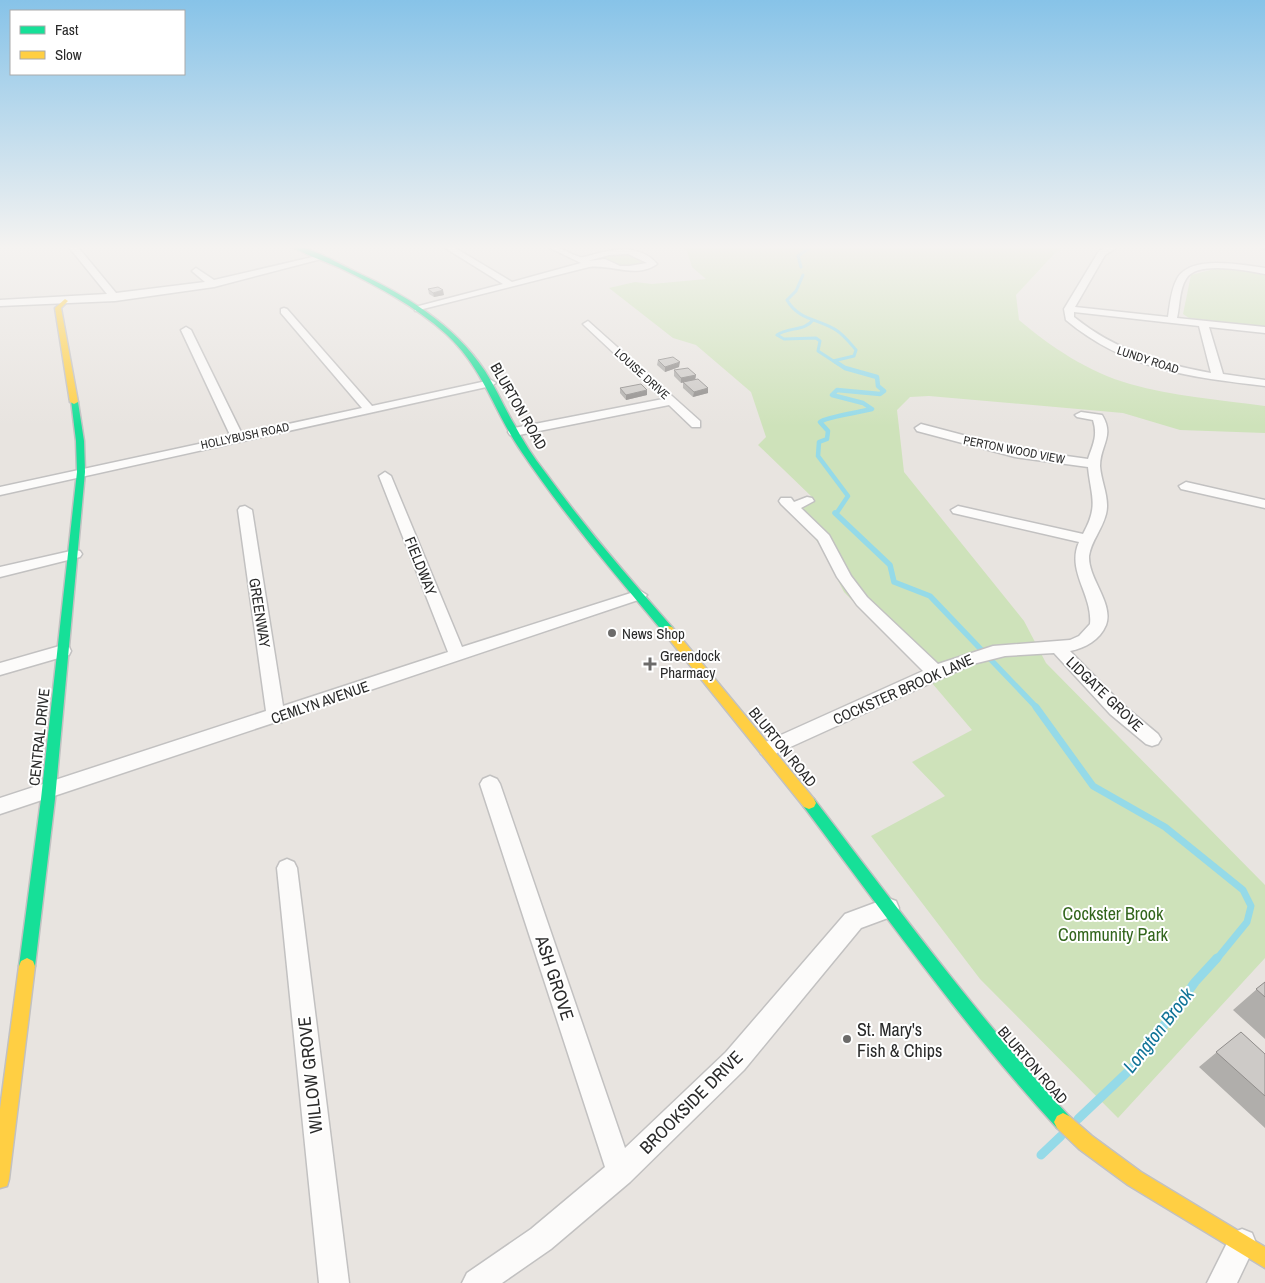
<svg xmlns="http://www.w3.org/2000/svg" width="1265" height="1283" font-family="'Archivo Narrow',sans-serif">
<rect width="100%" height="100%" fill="#e8e4e0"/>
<path fill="#cee2ba" d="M678,246H1064L1055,253L1016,295L1019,320C1051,347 1088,372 1130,384C1173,396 1220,400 1265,406V433L1180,430L1123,413L929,396L910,397L897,410L904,472L1024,621L1046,663L1265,885V958L1118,1118L980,979L871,836L945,796L912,762L972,730L920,669L844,592L821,547L804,523L785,505L812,497L758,445L766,437L751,392L696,345L673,338L609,288L635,282L652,284L706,279L692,267L687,251Z
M612,253L626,254L646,263L632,268L585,261Z
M1218,268L1265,273V327L1189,318L1183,314L1191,275Z"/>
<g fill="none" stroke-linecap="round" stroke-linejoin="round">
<path stroke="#95dae8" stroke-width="3" d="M801,267L798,256L812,246
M803,275L796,291L787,300C798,320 819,319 836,330C844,335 850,343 856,350L854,356L833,361
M813,320C805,331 788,327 777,335L784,339L816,338L820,341L818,351L838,364"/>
<path stroke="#95dae8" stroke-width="4.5" d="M836,362L845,368L877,377L878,386L884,391L880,394L837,390L832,395L863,403L872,409C861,412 825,417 820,422L828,431L827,439L819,442L818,456L848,496L836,514"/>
<path stroke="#95dae8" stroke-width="5.5" d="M835,513L890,565L894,582L930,596L1037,708"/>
<path stroke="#95dae8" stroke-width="7" d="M1036,707L1093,786L1165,827L1243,890L1251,906L1247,922L1216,960"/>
<path stroke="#95dae8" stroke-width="9" d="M1078,1119L1136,1064L1195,982L1217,958
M1041,1155L1061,1136"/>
<g stroke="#c2c1c1" stroke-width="3">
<path id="street" d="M68,246H77L116,293L205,282L192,271L196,268L214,280L321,255L325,258L214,287L115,301L0,306V300L107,294Z
M442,246H452L512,282L581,263L546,246C560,246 567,253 580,257C584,258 590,255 595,254C617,248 641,245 657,264C636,279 611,264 589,267L415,311V307L503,284ZM628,254L647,263L629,266H620L605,259L588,261L609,255Z
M1108,246H1119L1105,255L1075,307L1168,317C1170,304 1171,290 1177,279C1190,254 1242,265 1265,268V274C1247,271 1197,260 1186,279C1179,290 1180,306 1177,318L1265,327V333L1209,327L1223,374L1265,380V386C1190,377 1126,370 1066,320L1064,309L1099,251ZM1074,312L1199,326L1211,373C1160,364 1115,350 1074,317Z
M1258,246H1265V249Z
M284,308L287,309L372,406L491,380L496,383L491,386L0,495V487L231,437L181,330L186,327L191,330L242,434L362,408L281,313V309Z
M588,321L700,421V427H692L669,405L514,436L510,435L508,432L510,429L514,428L663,399L585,326L583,324Z
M1081,412L1102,415C1115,436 1100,445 1100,466C1101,482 1110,498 1106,514C1102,530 1091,541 1089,556C1088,579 1114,603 1106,625C1100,640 1085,648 1070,651L1122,704L1158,734L1161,739L1158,744L1152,746L1146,744L1110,714L1054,653L1005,656L973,664L775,754L768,756L761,754L759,749L761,744L923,671L857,605L837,577L818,540L781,504L779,501L781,498H791L794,502L807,497L812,498L814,501L801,508L829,535L851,576L867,597L938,664L993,646L1070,640L1079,636L1090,624C1093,595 1066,571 1079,542L953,513L951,510L958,506L1083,534C1099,505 1091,497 1088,467L1015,457L917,431L915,428L921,424L1016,449L1088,459C1093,444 1098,436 1093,420L1077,417L1075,415Z
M385,472L391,476L462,647L634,592L639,590L647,595L644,598L284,719L282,722L273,723L0,814V798L266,711L238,510L240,507L245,506L252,510L283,706L448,652L379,476Z
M1186,482L1265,500V508L1181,489L1179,486Z
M75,550L80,551L82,554L80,557L0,577V567Z
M63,645L69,647L71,651L69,655L0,675V663Z
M490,776L497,779L500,784L625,1148L726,1052L845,914L888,898L896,901L899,908L896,915L861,928L744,1070L630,1182L551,1249L502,1283H462L467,1273L531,1229L605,1167L480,784L483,779Z
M287,859L294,862L297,868L349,1283H319L277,868L280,862Z
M1242,1229L1252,1233L1256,1243L1237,1283H1207L1232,1233Z"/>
</g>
<g stroke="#c2c1c1" stroke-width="3">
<path id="fast" d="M291,246C310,246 337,263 354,271C404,294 454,324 485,371C496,388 504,407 514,424C523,441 533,457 545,472C584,526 628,577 672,627L674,630L672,633H664C615,574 564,515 521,451C493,410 484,369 446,334C415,306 377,286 340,268C324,261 306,255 291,246Z
M71,400L78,402L84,441L85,472L55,799L35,966L33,971L27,974L21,971L19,966L41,799L77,472L76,441Z
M809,797L814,799C897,907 977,1016 1069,1116L1072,1122L1069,1128L1063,1131L1057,1128C965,1028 886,916 804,807L802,803L804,799Z"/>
</g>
<g stroke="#c2c1c1" stroke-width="3">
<path id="slow" d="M65,299L68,301L61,308L78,402L74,404L70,402L55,308Z
M668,626L672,627L814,799L816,803L814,807L809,809L804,807L664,633L662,630Z
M27,958L33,961L35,966L9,1179L7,1186L0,1188V1109L19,966L21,961Z
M1063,1113L1069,1116L1092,1136L1141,1172L1265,1247V1268L1128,1185L1079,1149L1057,1128L1054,1122L1057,1116Z"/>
</g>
<use href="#street" fill="#fcfbfa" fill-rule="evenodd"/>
<use href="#fast" fill="#16e098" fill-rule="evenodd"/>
<use href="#slow" fill="#ffcf43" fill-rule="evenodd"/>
</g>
<path fill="#b0aeab" d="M428,289L444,295L434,297L429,294Z
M658,360L679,367L665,372L657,365Z
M674,370L696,375L695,380L708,393L693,397L683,388V382L681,383L674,376Z
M620,388L647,395L626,400L620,393Z
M1265,982V1039L1233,1010Z
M1241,1032L1265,1054V1128L1199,1067Z"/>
<path fill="#908d8b" d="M443,290L444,295L434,297L433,293Z
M680,362L679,367L665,372V367Z
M696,375L695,380L681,383V378Z
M708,388V393L693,397L694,392Z
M647,390V395L626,400V395Z"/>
<path fill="#cdcac7" stroke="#908d8b" d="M438,287L443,290L433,293L428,289Z
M673,357L680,362L665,367L658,360Z
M688,368L696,375L681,378L674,370Z
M698,379L708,388L694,392L683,382Z
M641,384L647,390L626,395L620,388Z
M1265,982V997L1256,989Z
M1241,1032L1265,1054V1096L1216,1052Z"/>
<linearGradient id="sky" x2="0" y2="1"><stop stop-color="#87c3e8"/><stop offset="0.58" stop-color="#f5f3f1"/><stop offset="1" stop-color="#f5f3f1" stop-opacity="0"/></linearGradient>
<rect width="1265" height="426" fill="url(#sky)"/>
<g fill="#6c6b6a" stroke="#fff" stroke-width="2">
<circle cx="612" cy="633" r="5"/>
<path d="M647.5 656.5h5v5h5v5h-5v5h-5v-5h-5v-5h5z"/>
<circle cx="847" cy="1039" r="5"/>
</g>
<g text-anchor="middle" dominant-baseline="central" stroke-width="4" stroke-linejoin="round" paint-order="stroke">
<g font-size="12" fill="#2a2a2a" stroke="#fff">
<text transform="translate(1148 360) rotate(18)">LUNDY ROAD</text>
<text transform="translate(642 374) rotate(42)">LOUISE DRIVE</text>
<text transform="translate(245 436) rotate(-12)">HOLLYBUSH ROAD</text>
<text transform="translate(1014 450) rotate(11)">PERTON WOOD VIEW</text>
</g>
<g font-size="15" fill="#2a2a2a" stroke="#fff">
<text transform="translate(519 406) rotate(60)">BLURTON ROAD</text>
<text transform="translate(421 566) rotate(68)">FIELDWAY</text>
<text transform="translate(260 613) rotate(81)">GREENWAY</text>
<text transform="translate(903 689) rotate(-24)">COCKSTER BROOK LANE</text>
<text transform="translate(1105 694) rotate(44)">LIDGATE GROVE</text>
<text transform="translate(320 702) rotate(-19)">CEMLYN AVENUE</text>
<text transform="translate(39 737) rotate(-84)">CENTRAL DRIVE</text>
<text transform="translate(783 747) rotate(51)">BLURTON ROAD</text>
<text transform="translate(1033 1065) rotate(49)">BLURTON ROAD</text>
</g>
<g font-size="15" fill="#2a2a2a" stroke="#fff" text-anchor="start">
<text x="622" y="633">News Shop</text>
<text x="660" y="655">Greendock<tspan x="660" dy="17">Pharmacy</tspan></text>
</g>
<g font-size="18" fill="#32651c" stroke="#fff">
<text x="1113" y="913">Cockster Brook<tspan x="1113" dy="21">Community Park</tspan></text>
</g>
<g font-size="18" fill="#2a2a2a" stroke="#fff">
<text transform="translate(555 978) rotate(72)">ASH GROVE</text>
<text transform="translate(310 1075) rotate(-96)">WILLOW GROVE</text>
<text transform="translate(691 1102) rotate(-45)">BROOKSIDE DRIVE</text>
</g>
<g font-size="18" fill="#2a2a2a" stroke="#fff" text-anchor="start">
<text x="857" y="1029">St. Mary's<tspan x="857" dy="21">Fish &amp; Chips</tspan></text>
</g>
<g font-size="19" font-style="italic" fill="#117497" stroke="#fff">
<text transform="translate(1158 1030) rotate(-52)">Longton Brook</text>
</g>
</g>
<rect x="10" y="10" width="175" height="65" fill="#ffffff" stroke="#aaaaaa"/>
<rect x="20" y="26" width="25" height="8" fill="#16e098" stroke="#aaaaaa"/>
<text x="55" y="35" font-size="15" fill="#2a2a2a">Fast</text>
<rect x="20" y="51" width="25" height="8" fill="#ffcf43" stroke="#aaaaaa"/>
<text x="55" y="60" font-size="15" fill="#2a2a2a">Slow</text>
</svg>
